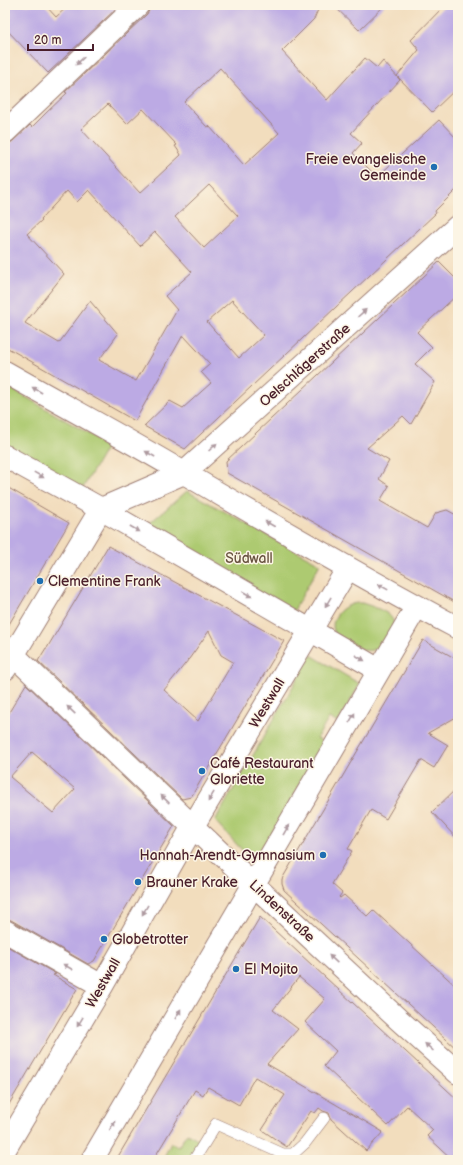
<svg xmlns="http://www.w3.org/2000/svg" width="463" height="1165" font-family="'Balsamiq Sans',sans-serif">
<rect width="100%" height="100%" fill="#fcf5e5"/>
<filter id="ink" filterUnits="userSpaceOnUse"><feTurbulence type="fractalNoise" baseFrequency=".025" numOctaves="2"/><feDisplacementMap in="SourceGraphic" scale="8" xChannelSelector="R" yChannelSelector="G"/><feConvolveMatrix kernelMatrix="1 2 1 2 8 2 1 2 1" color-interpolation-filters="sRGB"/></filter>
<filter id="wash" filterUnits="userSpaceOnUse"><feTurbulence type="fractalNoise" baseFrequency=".012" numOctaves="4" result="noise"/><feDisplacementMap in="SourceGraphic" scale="16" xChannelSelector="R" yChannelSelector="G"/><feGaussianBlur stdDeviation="0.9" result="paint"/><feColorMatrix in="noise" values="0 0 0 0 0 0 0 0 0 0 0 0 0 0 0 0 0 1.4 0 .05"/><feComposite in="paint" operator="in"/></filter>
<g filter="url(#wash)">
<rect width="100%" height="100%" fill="#f2ddbd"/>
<path fill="#adca71" stroke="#7c744e" d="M5,385L108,445L80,493L5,449Z
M187,491L320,564L293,612L144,528Z
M362,603C384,610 408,618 384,643C379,648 372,652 364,650C360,649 340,638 337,636C336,634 334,633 334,631C330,620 340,608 350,605C353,603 358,603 362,603Z
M311,655L360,684L338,723L329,718L317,738L325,743L254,863L215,821Z
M187,1133L201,1141L190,1160H164L165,1155L171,1143L178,1147Z"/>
<g id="blocks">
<path fill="#bcaae4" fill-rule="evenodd" d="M5,5H45L56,17L69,5H120L48,73L5,28Z
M150,5H320L314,19L282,51L327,100L365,58L377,68L383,61L400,80L351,133L362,143L353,153L377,177L439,120L458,140V188L435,211L436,213L185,449L144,426L170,401L183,408L211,383L201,372L210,364L183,335L135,421L6,347L5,348V144H8L13,141L30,125L32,127L46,113L67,93L65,92L147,14L150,9ZM220,68L279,133L244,165L209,126L207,127L184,102ZM108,104L127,124L143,109L177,145L175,146L180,153L181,155L140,193L81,129ZM209,185L238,216L204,248L175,217ZM89,190L140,246L155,232L192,272L165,296L177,310L136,381L99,360L118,334L90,301L59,343L25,323L64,274L27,234L42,220L41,219L67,191L77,202ZM232,300L264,335L239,358L207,322Z
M333,5H385L359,30Z
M445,5H458V87L432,112L397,76L419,50L411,40Z
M439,262L458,281V294L417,332L432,347L415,364L435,382L411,424L403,416L367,448L389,461L379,479L389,486L380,501L427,528L436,513L447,510L458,516V604L227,473L226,461Z
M5,486L69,523L5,631Z
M108,546L284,641L191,797L182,799L38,661L46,648H47ZM209,631L221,655L233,662L198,721L164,690L189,659Z
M423,640L458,660V716L428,733L448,745L434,768L421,760L386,819L371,810L348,849L352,851L332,884L342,893L339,897L340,898L344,895L367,916L373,910L458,988V1050L284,890L282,884V879Z
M26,684L174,826L94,961L88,964L11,920L5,919V719ZM32,752L75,789L53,813L10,777Z
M458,787V840L432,812Z
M260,917L458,1100V1160H453L427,1136L433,1130L407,1106L388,1126L324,1066L336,1051L305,1022L325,999L299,977L273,1010L298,1029L267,1064L383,1132L366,1151L331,1119L329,1113L323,1111L319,1108L315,1113L311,1111L287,1147L262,1130L285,1095L255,1077L239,1105L208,1087L203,1095L195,1090L153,1160H116Z
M5,945L56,974L53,975L77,989L5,1111Z"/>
</g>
</g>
<g filter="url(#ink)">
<use href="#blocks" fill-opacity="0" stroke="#9e7e74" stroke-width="1"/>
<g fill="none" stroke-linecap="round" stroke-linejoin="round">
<g stroke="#9e7e74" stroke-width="12">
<path id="lane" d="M194,1160L216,1124L283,1154H293L305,1143L324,1118"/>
</g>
<g stroke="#9e7e74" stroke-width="24">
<path id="street" d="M5,132L138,5
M5,372C65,406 125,438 184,473C274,526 365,579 458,628
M5,456L101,509L379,670
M5,647L254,885L399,1020L458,1073
M5,669L101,509L184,473L458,226
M5,931L102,986
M5,1149L102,986L193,826L348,568
M92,1160L417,606"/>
</g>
<use href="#lane" stroke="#fff" stroke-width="11"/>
<use href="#street" stroke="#fff" stroke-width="22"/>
</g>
<defs><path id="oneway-solid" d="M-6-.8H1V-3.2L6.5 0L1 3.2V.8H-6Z"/></defs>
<g fill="#ae9aa0">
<use href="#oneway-solid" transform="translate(80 61) rotate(136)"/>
<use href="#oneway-solid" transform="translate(362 313) rotate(-42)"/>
<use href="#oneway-solid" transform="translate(37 390) rotate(-150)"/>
<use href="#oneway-solid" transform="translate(213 447) rotate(-42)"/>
<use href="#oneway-solid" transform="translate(150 454) rotate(-150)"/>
<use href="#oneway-solid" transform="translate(39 475) rotate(29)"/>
<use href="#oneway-solid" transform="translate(270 524) rotate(-150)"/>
<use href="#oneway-solid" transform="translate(135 529) rotate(30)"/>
<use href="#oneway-solid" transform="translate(383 587) rotate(-151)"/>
<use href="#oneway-solid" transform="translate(247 594) rotate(30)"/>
<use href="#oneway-solid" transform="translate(328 602) rotate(121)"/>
<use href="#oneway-solid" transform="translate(360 658) rotate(31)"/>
<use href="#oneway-solid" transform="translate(71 710) rotate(-136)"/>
<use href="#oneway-solid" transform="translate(352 718) rotate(-60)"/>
<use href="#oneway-solid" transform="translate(211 797) rotate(121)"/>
<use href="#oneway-solid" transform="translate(165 799) rotate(-136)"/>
<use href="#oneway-solid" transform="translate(286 830) rotate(-60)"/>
<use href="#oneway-solid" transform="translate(145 910) rotate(120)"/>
<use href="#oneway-solid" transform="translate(333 959) rotate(-137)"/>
<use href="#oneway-solid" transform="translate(68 967) rotate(-150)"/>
<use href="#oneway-solid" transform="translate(178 1014) rotate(-60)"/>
<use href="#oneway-solid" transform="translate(80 1022) rotate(121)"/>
<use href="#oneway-solid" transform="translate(429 1047) rotate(-138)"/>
<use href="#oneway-solid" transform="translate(112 1126) rotate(-60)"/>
</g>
</g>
<g fill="#1f6fb2" stroke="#fcf5e5" stroke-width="1.5">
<circle cx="434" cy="167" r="4"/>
<circle cx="40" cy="581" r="4"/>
<circle cx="202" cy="771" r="4"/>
<circle cx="323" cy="855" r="4"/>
<circle cx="138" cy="882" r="4"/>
<circle cx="104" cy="939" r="4"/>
<circle cx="236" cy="969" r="4"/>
</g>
<g text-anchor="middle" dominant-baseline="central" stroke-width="3" stroke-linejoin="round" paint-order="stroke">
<g font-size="14" fill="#4a1f2b" stroke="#fcf5e5" text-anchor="start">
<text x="426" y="159" text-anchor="end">Freie evangelische<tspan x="426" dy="16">Gemeinde</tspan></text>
<text x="48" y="581">Clementine Frank</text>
<text x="210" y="763">Café Restaurant<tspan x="210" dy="16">Gloriette</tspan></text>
<text x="315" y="855" text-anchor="end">Hannah-Arendt-Gymnasium</text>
<text x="146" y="882">Brauner Krake</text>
<text x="112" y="939">Globetrotter</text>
<text x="244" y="969">El Mojito</text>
</g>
<g font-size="14" fill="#4a1f2b" stroke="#fcf5e5">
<text transform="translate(305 365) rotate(-42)">Oelschlägerstraße</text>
<text transform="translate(267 703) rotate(-59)">Westwall</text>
<text transform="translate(282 911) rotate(43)">Lindenstraße</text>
<text transform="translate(103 983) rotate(-60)">Westwall</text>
</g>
<g font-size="14" fill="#685240" stroke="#fcf5e5">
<text x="249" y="558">Südwall</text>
</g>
</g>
<rect width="463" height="1165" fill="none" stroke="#fcf5e5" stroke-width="20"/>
<path d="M28 44v6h65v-6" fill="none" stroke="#4a1f2b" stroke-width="2"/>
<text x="34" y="44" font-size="12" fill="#4a1f2b" stroke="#fcf5e5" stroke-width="3" paint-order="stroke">20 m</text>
</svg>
